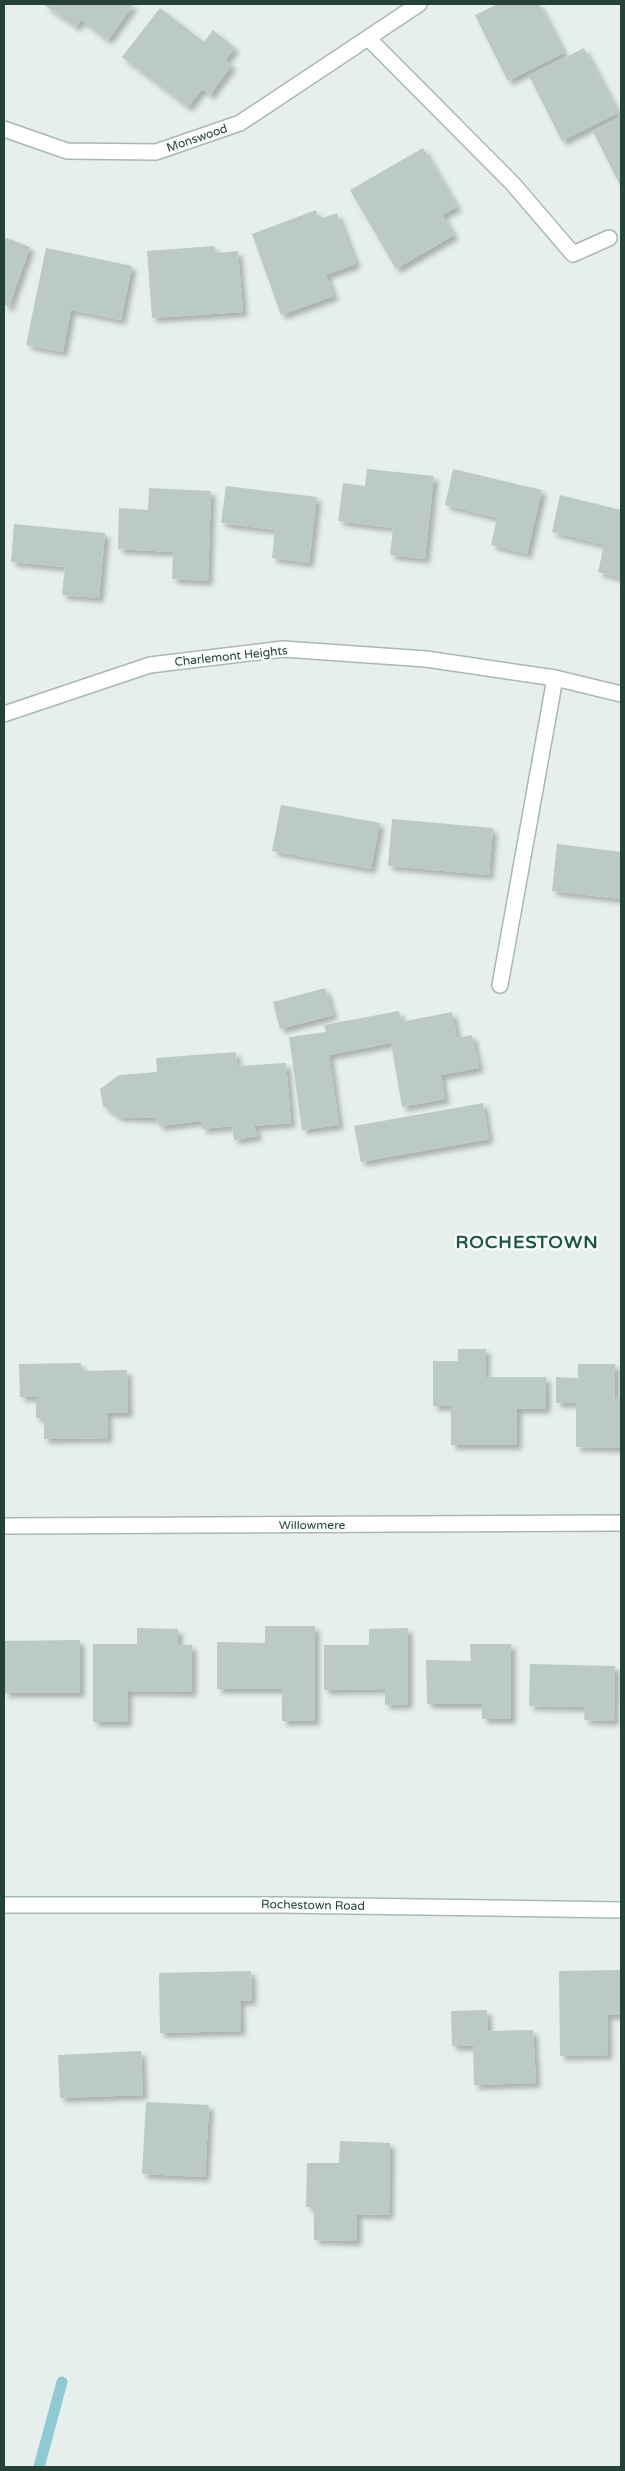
<svg xmlns="http://www.w3.org/2000/svg" width="625" height="2471" font-family="'Varela Round',sans-serif">
<defs>
<filter id="shadow"><feDropShadow dx="4.5" dy="4.5" stdDeviation="2.5" flood-color="#0004"/></filter>
</defs>
<rect width="100%" height="100%" fill="#e6efeb"/>
<g fill="none" stroke-linecap="round" stroke-linejoin="round">
<path stroke="#8ec9d4" stroke-width="11" d="M39,2467L62,2382"/>
</g>
<path fill="#bbcac4" filter="url(#shadow)" d="M43,4H134L108,40L81,20L76,27Z
M498,4H539L564,53L508,81L475,15Z
M160,8L204,42L213,30L235,48L225,60L232,65L210,95L202,89L188,107L122,57Z
M584,48L618,113L562,141L529,76Z
M621,117V187L593,131Z
M423,148L457,207L442,215L454,235L396,269L350,190Z
M316,210L319,219L337,213L356,264L326,275L334,296L281,315L252,234Z
M4,237L30,247L9,307L4,305Z
M214,246L215,253L238,251L243,312L152,318L147,251Z
M46,248L132,266L121,320L71,310L63,352L26,345Z
M367,469L434,476L425,559L390,555L393,528L338,521L343,483L365,486Z
M453,469L542,490L527,554L491,545L497,518L445,505Z
M226,486L317,497L309,563L272,558L275,530L221,523Z
M149,488L211,491L208,581L172,579L173,552L118,549L119,508L148,510Z
M560,495L621,510V578L598,572L604,545L552,532Z
M14,524L105,533L99,598L62,595L65,567L11,562Z
M281,805L380,823L371,869L272,851Z
M392,819L493,828L489,875L388,866Z
M557,844L621,852V899L552,891Z
M325,988L333,1015L280,1029L273,1002Z
M399,1011L401,1022L452,1012L457,1038L472,1035L479,1068L441,1075L445,1099L402,1107L391,1043L329,1055L339,1125L302,1130L289,1037L326,1032L324,1025Z
M236,1052L237,1066L286,1063L291,1123L254,1126L258,1136L234,1140L232,1126L202,1129L201,1121L160,1126L155,1118L119,1117L103,1106L100,1089L119,1075L157,1072L156,1058Z
M483,1103L489,1139L361,1162L354,1126Z
M458,1349H486L485,1377H546V1409H517V1445H451V1406H433V1361H458Z
M81,1363V1371L127,1370L128,1413H107L108,1438L44,1439V1418H36V1397H20L19,1364Z
M578,1364H615V1398H621V1448L576,1447V1403H556V1377L578,1378Z
M265,1626H315V1721H282V1689H217V1642L265,1643Z
M137,1628L178,1629V1645H192V1692L128,1691L127,1722H93V1644H137Z
M408,1628V1704L385,1705V1689L324,1690V1645H369V1629Z
M80,1640V1693H4V1641Z
M470,1644H511V1719H482V1704H427L426,1660L471,1661Z
M530,1664L615,1666L614,1721L584,1720L585,1707L529,1706Z
M621,1970V2015H607L608,2055L560,2056L559,1971Z
M251,1971L252,2000L240,2001L241,2031L160,2033L159,1973Z
M487,2010L488,2031L533,2030L536,2083L474,2085L473,2046H452L451,2011Z
M141,2051L143,2095L60,2098L58,2055Z
M146,2102L209,2105L205,2177L142,2174Z
M340,2141L390,2143L389,2215L357,2214V2241L314,2240V2207H306L307,2163H339Z"/>
<g fill="none" stroke-linecap="round" stroke-linejoin="round">
<g stroke="#a8b8b2" stroke-width="18">
<path id="minor" d="M368,38L513,184L573,254L609,238
M4,129L67,151L156,152L240,123L419,4
M4,714L150,665L283,649L426,659L555,678L621,694
M500,985L555,678
M4,1526L621,1523"/>
</g>
<g stroke="#a4bbb3" stroke-width="18">
<path id="secondary" d="M4,1905H281L621,1910"/>
</g>
<use href="#minor" stroke="#fff" stroke-width="15"/>
<use href="#secondary" stroke="#fff" stroke-width="15"/>
</g>
<g text-anchor="middle" dominant-baseline="central" stroke-width="5" stroke-linejoin="round" paint-order="stroke">
<g font-size="12" fill="#24423a" stroke="#f7fbf9">
<text transform="translate(197 138) rotate(-19)">Monswood</text>
<text transform="translate(231 656) rotate(-6)">Charlemont Heights</text>
<text x="312" y="1525">Willowmere</text>
<text transform="translate(313 1905) rotate(1)">Rochestown Road</text>
</g>
<g font-size="18" font-weight="bold" letter-spacing="1" fill="#1f5548" stroke="#f7fbf9">
<text x="527" y="1242">ROCHESTOWN</text>
</g>
</g>
<rect width="625" height="2471" fill="none" stroke="#24423a" stroke-width="10"/>
</svg>
